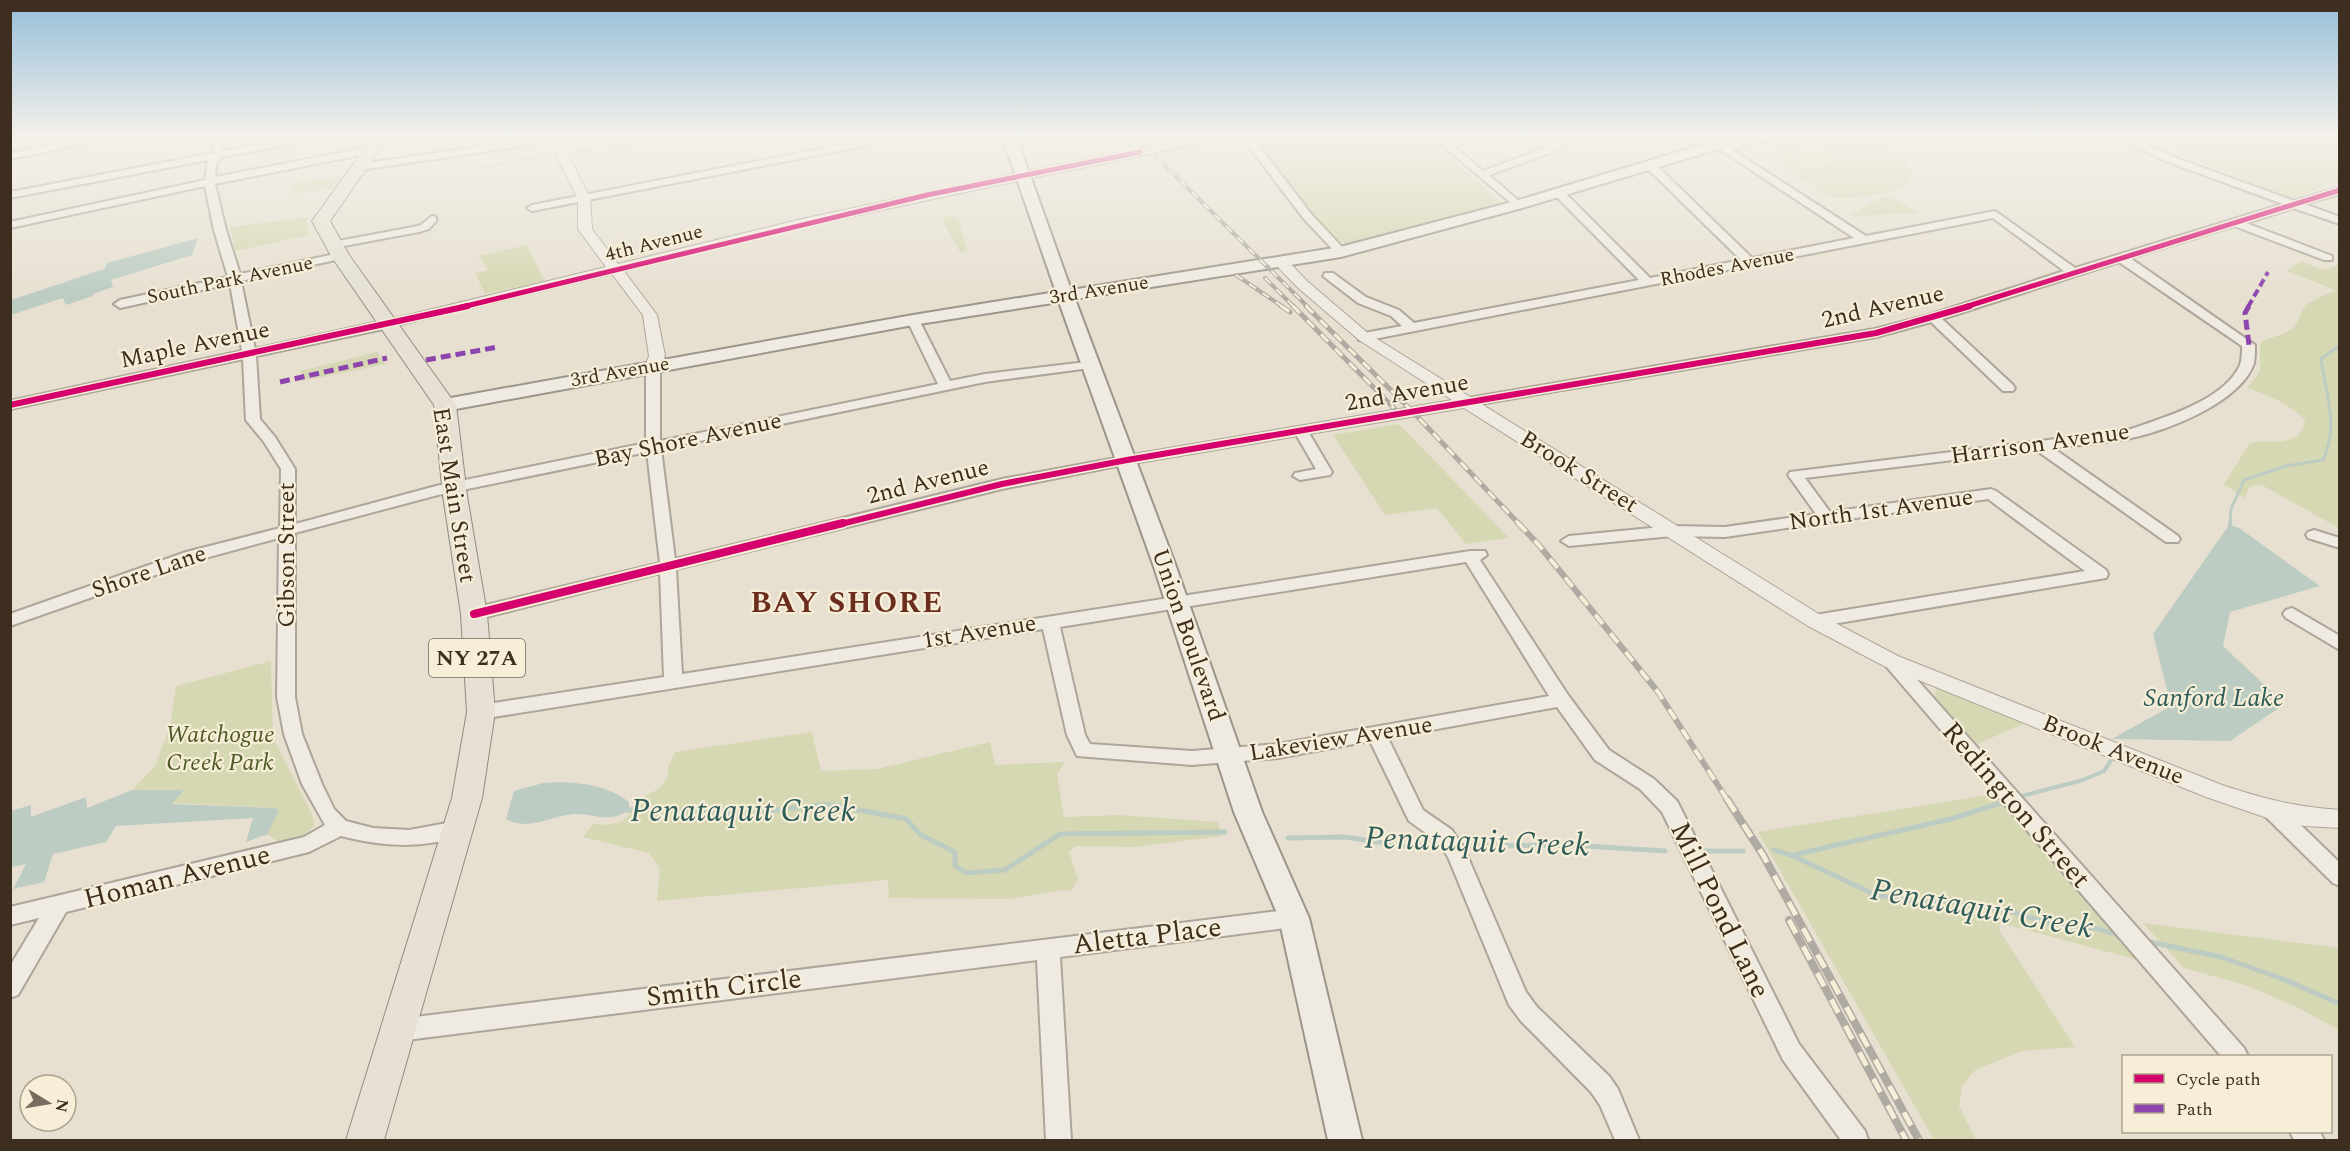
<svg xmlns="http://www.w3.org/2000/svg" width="2350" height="1151" font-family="Spectral,serif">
<rect width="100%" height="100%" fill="#e7e0d1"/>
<path fill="#d6d7b3" d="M672,136H696L650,143L614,157H589L569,148L586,147L595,149Z
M1252,136H1426L1501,202L1498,205L1349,245C1320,237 1271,162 1252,136Z
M1824,136H1846L1842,138C1849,137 1859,135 1866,137C1883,142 1912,157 1913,177C1904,193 1854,200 1835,198C1826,197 1772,158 1761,150L1763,147L1770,145L1831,139Z
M2144,136H2310L2339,149V182L2292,198L2254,187L2253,183L2205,165Z
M341,178L335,189L292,193L293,190H284L296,182Z
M1884,196L1900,202L1919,213L1856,216L1848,214L1854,213Z
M950,215L959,219L967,250L963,252H960L942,220Z
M308,217L306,222L309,235L235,251L230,227Z
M527,245L545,281L485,294L475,273L488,270L479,256Z
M2301,261L2324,270L2339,264V528L2260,484L2250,486L2244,498L2224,484L2250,443C2270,439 2301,449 2305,420C2288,403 2270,396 2247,388L2260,372V343C2271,336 2285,336 2295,326C2299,322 2299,314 2303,309C2311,299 2325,296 2336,290L2286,271Z
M377,352L386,364L302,381L301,371Z
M1399,424L1509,538L1466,544L1437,508L1385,515L1333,435Z
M271,661L273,738L312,814L315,825C305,837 294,839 279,842L265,833L275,808L171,803L184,791L132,790L155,766L170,727L176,686Z
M1937,688H1942L2026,723L1977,744L1938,701L1935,696Z
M812,732L821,771L877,769L990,742L995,765L1064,762L1057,775L1064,817L1118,815L1218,822L1222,836L1134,847L1076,846L1069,852L1078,879L1072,891L1063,890L1010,899L889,898L888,880L657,901L660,868L649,853L583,837L593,824L609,825L623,821L646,796L660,788L668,777V767L675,752Z
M1994,794L2138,960L2000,923L1999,930L2075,1047L2021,1051L1974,1071L1962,1086L1959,1106L1976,1140H1934L1758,832Z
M2143,923L2339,948V1030L2297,1007L2248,986L2184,968Z"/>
<path fill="#eadcb9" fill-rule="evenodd" d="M1808,146L1827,153L1830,162C1809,180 1786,161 1767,150ZM1795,148L1801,150L1815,159C1800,164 1788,162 1774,152L1776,150Z"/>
<path fill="#bcccc2" d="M198,238L192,255L111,280L113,287L93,294V296L66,305L63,298L11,315V300L104,269L107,263Z
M2229,525L2239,528L2320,586L2230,612L2223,646L2285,704L2230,741L2112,739L2171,706L2153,634Z
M557,782C584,783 607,785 629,802V810C607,824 598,814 575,814C552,815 528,832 506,819L514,791L543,783Z
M132,790H184L172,804L275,808L265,833L268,834L246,842L253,818L116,826L106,842L53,854L44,882L13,889L26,864L11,867V811L31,805V817L86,797L87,808Z"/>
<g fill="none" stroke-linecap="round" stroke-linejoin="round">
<path stroke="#bcccc2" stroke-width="2" d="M571,151L587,150L594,155L620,154L645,143L682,136
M483,168L545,155"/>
<path stroke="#bcccc2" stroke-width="3" d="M2230,525L2231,509L2244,480L2286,466L2323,460C2339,426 2326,394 2321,359L2340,345"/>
<path stroke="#bcccc2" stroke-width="4" d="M2230,523L2231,529
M2022,796L2083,780L2104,771L2112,759"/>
<path stroke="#bcccc2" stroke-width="5" d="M625,810L666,809L742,814L828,804L906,819L921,835L955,852V866L966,873L1005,870L1060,834L1225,832
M265,833L276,811H269
M1288,838L1345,837L1404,846H1443
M1459,846L1571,845L1665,851
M1774,850L1791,855L1876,895L1926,903L1951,902L2014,912L2047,923L2099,929L2120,936
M1699,851H1743
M1793,855L1951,819L2001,803
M2150,942L2221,957L2283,979L2340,1004"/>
<g stroke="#ada599" stroke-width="4">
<path id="minor" d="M97,136H116L111,139L10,159V153Z
M207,136H217L224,151L305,136H324L319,139L222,157L216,164L215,177L370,147L375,150L370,153L215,184L226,230L240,274L340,253L346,256L340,259L241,281L255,349L388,320L394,324L388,328L256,356L260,419L275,437L295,469V524L436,486L646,443V366L653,362L660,366V441L938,384L907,320L913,316L919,320L950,381L985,374L1095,361L1097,364L1095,367L1090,368L985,382L661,449L675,559L1002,479L1127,456L1134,460L1127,464L1002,489L676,569L682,674L1470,551H1485L1487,555L1480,560L1568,695L1609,750L1654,779L1677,801L1799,1044L1865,1131L1868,1140H1841L1783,1060L1662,812L1640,789L1595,760L1557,707L1388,738L1423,810L1452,830L1464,848L1526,992L1537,1007L1609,1076L1618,1089L1639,1140H1615L1600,1105L1591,1092L1521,1021L1509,1005L1448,857L1438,842L1409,821L1370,741L1278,758L1192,765L1077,756L1067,735L1043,629L481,719L474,717L472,712L474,707L481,705L664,677L660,573L474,620L468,618L465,614L468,610L474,608L660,563L647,452L438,495L295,533V697L302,734L322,784L334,809L346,821L373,828L409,830L458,821L465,823L468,829L465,835C422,849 384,847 341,836L309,852L66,912L18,995L10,998V966L39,918L10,925V907L304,837L325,825L302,784L284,734L277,697L279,538L198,560L10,626V614L186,552L280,528L281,469L264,442L246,420L243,359L10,409V401L242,351L230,284L120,308L114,304L120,300L228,277L214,230L205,186L10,228V222L205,180L208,160L10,198V192L214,153V148ZM1466,562L1549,696L1278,744L1192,751L1090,744L1085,735L1060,627Z
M552,136H576L571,139L360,170L355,167L360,164Z
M886,136H905L900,139L532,211L527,208L532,205Z
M1207,136H1226L1221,139L1022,179L1017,176L1022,173Z
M1241,136H1251L1312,215L1345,250V254H1337L1304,219Z
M1431,136H1442L1483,171L1545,148L1565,136H1576L1553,152L1489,175L1521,203L1522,205L1517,208Z
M2117,136H2129L2171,156L2294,201L2340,187V194L2304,204L2340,217V224L2293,208L2246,223L2332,256V260H2324L2234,226L2130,258L2255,345C2255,351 2255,358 2254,363C2241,402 2167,431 2131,438C2105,443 2078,445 2053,448L2178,536L2180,539L2178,542H2166L2036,450L1805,478L1830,512L1991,489L1996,491L2106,570L2108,574L2106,578L2100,579L1815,627L1809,625L1806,621L1809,617L1815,615L2085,571L1988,499L1725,537L1672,536L1569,546L1561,541L1569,536L1672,526L1725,527L1816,514L1788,475L1790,472L2128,430C2162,418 2224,401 2240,365C2242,359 2242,352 2242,346L2119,262L1942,319L2013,385L2015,388L2013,391H2003L1931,322L1876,337L1468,406L1463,405L1461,402L1463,399L1875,329L1929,315L2064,271L1993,218L1364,341L1359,340L1358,337L1359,334L1402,326L1391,316L1358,303L1323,276L1325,273H1333L1366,297L1399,310L1414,323L1639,280L1554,194V190H1562L1650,278L1741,260L1647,168L1646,166L1651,163L1655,164L1752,258L1854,238L1721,150V146L1725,145L1866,236L1995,211L2075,268L2283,204L2163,160Z
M432,216L436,217V221L429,229L419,232L333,248L327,245L333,242L413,227L421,225Z
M1301,427L1306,428L1332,472L1330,475L1300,480L1293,476L1295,473L1316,469L1294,431Z
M2314,530L2340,538V548L2308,538L2306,535L2308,532Z
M2292,608L2340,636V650L2286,618L2283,614L2286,610Z
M1891,655L1897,657L2244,1048L2248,1056H2221L1885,665L1882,661L1885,657Z
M2273,803L2280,805L2340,863V886L2333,883L2266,817L2263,811L2266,805Z
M1294,909L1302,911L1305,918L1302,925L1294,927L1060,957L1071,1140H1046L1037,960L399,1041L391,1038L387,1030L391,1022L399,1019Z
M2290,1132H2320L2324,1140H2294Z"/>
</g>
<g stroke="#ada599" stroke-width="2">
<path id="tertiary" d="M546,136H558L590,198L592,229L618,264L802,219L1022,172L1028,176L1022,180L802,227L624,271L657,315L665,356L659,369L653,371L645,366L649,356L643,315L612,274L388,328L383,327L381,324L383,321L606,267L578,229V198Z
M1281,258L1286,259L1307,281L1369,334L1822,616L1898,656L2222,785C2265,799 2295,807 2340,810V828L2304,826L2273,820L2206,797L1884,666L1808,626L1464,408L1127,465L1121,464L1118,460L1121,456L1127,455L1452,400L1359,340L1297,287L1276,265L1274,262Z"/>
</g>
<g stroke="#9c958a" stroke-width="4">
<path id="secondary" d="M1002,136H1016L1071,290L1340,247L1512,202L1731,136H1774L1772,139L1731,150L1725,147L1522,208L1341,257L1075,299L1175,564L1262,812L1309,918L1362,1140H1328L1279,918L1234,812L1153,564L1059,302L913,325L445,411L438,409L436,405L438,401L445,399L913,315L1056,292Z
M2321,136L2340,137V146Z"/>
</g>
<g stroke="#928b80" stroke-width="2">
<path id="primary" d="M374,136H389L330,221L349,255L456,405L467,496L487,614L495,712L482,798L384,1140H346L452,798L467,712L461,614L443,496L434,405L331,256L312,221Z"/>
</g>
<g stroke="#928b80" stroke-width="4">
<path id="motorway" d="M2330,136H2340V141L2332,140Z"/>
</g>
<use href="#minor" fill="#efebe3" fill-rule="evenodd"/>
<use href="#tertiary" fill="#efebe3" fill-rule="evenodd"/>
<use href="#secondary" fill="#efebe3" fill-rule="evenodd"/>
<use href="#primary" fill="#e6e1d4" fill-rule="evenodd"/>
<use href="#motorway" fill="#dad1c2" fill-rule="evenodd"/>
<g stroke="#afaaa2" stroke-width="4">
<path id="rail-far3" d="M1135,136L1308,307
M1236,275L1283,307
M1265,278L1294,307"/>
</g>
<g stroke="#afaaa2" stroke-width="5">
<path id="rail-far2" d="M1281,306L1290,312
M1293,306L1394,408
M1306,306L1413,412L1520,525"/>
</g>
<g stroke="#afaaa2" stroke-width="6">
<path id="rail-far1" d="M1518,523L1538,544L1658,692L1728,801"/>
</g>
<g stroke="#afaaa2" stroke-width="8">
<path id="rail" d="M1727,799L1763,855L1919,1140
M1789,920L1906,1140"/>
</g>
<use href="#rail-far3" stroke="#f7eed8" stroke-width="2" stroke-dasharray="8" stroke-linecap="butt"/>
<use href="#rail-far2" stroke="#f7eed8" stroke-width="3" stroke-dasharray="10" stroke-linecap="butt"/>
<use href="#rail-far1" stroke="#f7eed8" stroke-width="4" stroke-dasharray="12" stroke-linecap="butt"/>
<use href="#rail" stroke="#f7eed8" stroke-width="5" stroke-dasharray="15" stroke-linecap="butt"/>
<path stroke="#8e44ad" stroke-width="4" stroke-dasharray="8 4" stroke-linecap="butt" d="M2248,307L2268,272"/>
<path stroke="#8e44ad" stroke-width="5" stroke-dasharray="10 5" stroke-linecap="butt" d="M2249,306L2245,313L2249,345
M426,360L498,347
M280,382L387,358"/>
<g stroke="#f7eed8" stroke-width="8">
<path id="cycleway-far2" d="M462,307L927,195L1140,152
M1965,307L2340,190"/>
</g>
<g stroke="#f7eed8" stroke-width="9">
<path id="cycleway-far1" d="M10,405L468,306
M837,525L1002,484L1127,460L1876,333L1970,306"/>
</g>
<g stroke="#f7eed8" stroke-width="12">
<path id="cycleway" d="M474,614L843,523"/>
</g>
<use href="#cycleway-far2" stroke="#d6006c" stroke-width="5"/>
<use href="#cycleway-far1" stroke="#d6006c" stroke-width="6"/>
<use href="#cycleway" stroke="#d6006c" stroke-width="8"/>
</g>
<linearGradient id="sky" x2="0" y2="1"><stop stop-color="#96bed9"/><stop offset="0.46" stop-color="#f4f1ea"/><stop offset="1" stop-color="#f4f1ea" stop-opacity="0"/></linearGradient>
<rect width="2350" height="297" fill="url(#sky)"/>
<g text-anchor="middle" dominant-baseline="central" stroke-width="4.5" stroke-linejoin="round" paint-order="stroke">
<g font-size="20" fill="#3d2e20" stroke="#f7eed8">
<text transform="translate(654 243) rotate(-14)">4th Avenue</text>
<text transform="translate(1727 267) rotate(-11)">Rhodes Avenue</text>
<text transform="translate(230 280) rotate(-12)">South Park Avenue</text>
<text transform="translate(1099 290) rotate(-9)">3rd Avenue</text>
<text transform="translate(620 372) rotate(-10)">3rd Avenue</text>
</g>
<rect fill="#f7eed8" stroke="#756857" stroke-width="1.5" x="429" y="639" width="96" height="38" rx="4.5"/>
<g font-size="22" font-weight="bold" fill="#3d2e20">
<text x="477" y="658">NY 27A</text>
</g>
<g font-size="24" fill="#3d2e20" stroke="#f7eed8">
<text transform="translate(1883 307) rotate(-13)">2nd Avenue</text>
<text transform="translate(195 345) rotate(-12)">Maple Avenue</text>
<text transform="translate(1407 393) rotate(-10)">2nd Avenue</text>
<text transform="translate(688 440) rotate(-12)">Bay Shore Avenue</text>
<text transform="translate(2040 444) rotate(-8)">Harrison Avenue</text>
<text transform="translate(1579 472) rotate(32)">Brook Street</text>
<text transform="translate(928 482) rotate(-14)">2nd Avenue</text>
<text transform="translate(454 495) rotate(81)">East Main Street</text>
<text transform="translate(1881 510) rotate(-8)">North 1st Avenue</text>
<text transform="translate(287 555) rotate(-90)">Gibson Street</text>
<text transform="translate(149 572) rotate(-19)">Shore Lane</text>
<text transform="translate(979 632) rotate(-9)">1st Avenue</text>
<text transform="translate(1188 635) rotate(71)">Union Boulevard</text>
<text transform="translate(1341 739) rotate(-9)">Lakeview Avenue</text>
<text transform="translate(2113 750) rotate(22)">Brook Avenue</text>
</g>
<g font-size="24" font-style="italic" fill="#4d5a26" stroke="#f7eed8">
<text x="220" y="735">Watchogue<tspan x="220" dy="28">Creek Park</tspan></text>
</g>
<g font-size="26" font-style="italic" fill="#2f5d5a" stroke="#f7eed8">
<text x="2214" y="698">Sanford Lake</text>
</g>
<g font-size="28" fill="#3d2e20" stroke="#f7eed8">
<text transform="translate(2016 805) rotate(49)">Redington Street</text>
<text transform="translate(177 877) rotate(-14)">Homan Avenue</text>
<text transform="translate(1720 910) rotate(64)">Mill Pond Lane</text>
<text transform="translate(1147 936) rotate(-7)">Aletta Place</text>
<text transform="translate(724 988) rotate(-7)">Smith Circle</text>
</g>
<g font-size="30" font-weight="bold" letter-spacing="1.5" fill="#6b2e1e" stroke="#f7eed8">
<text x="847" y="603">BAY SHORE</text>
</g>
<g font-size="32" font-style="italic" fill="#2f5d5a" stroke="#f7eed8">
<text x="743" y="811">Penataquit Creek</text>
<text transform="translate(1477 842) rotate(2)">Penataquit Creek</text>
<text transform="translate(1982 909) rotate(10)">Penataquit Creek</text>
</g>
</g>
<rect width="2350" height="1151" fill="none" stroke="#3d2e20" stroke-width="24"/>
<rect x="2122" y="1055" width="210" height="78" fill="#f7eed8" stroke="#ada18e" stroke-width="1.5"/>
<rect x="2134" y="1074" width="30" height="9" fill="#d6006c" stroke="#ada18e" stroke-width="1.5"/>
<text x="2176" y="1085" font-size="18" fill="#3d2e20">Cycle path</text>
<rect x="2134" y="1104" width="30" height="9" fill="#8e44ad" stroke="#ada18e" stroke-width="1.5"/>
<text x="2176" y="1115" font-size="18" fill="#3d2e20">Path</text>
<g transform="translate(48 1103) rotate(101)"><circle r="28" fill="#f7eed8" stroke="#ada18e" stroke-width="1.5"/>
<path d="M0-4.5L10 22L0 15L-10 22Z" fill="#786c5e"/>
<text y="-9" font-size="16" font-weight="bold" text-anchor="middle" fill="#3d2e20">N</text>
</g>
</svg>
